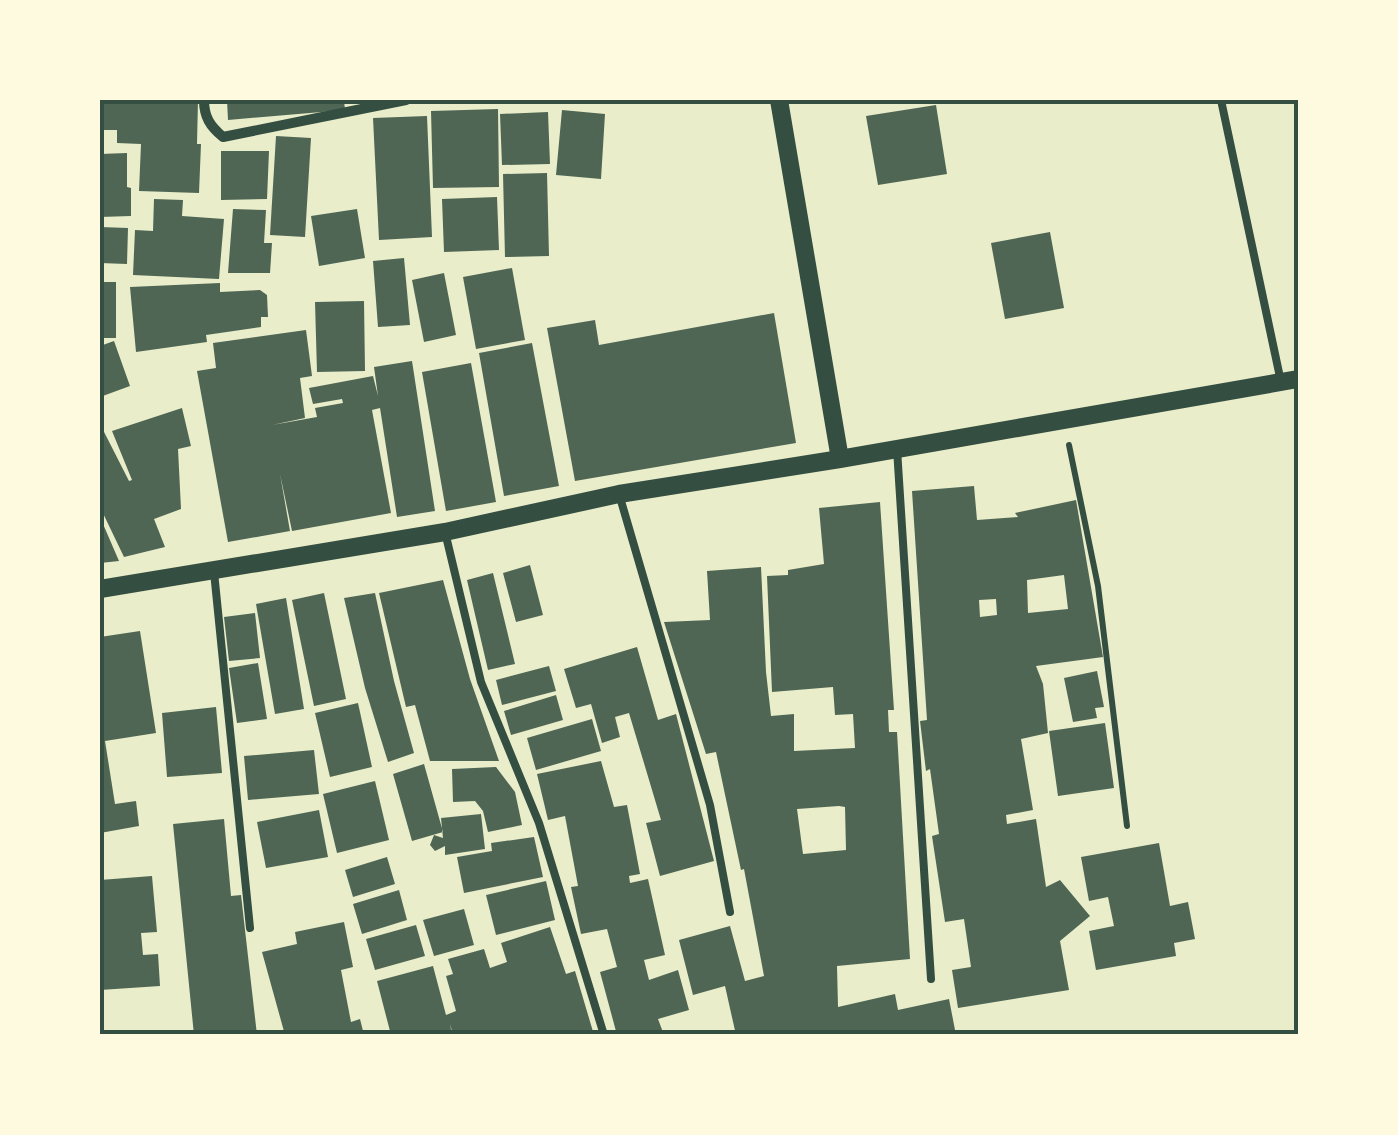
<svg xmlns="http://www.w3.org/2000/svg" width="1398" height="1135" font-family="'Asap Condensed',sans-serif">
<rect width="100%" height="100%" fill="#e9edc9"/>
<path fill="#4f6655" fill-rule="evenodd" d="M100,100H198L197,144H201L199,193L139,191L141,144L117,143V130H100Z
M227,100H344L345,110L228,120Z
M936,105L947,174L878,185L866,116Z
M498,109L499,187L433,188L431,111Z
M562,110L605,114L601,179L556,175Z
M548,112L550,164L502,165L500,114Z
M427,116L432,237L379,240L373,118Z
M276,136L311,138L305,237L270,235Z
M221,151H269L267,199L221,200Z
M127,153V187L131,188V216L100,217V154Z
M547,173L549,256L505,257L503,174Z
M497,197L499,250L444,252L442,199Z
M154,199L183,200L182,216L224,219L219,279L133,275L135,230L153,231Z
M233,209L266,210L264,243H272L270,273H228Z
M357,209L365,258L319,266L311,216Z
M100,227L128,228L127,264L100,263Z
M1050,232L1064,308L1005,319L991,243Z
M404,258L410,325L378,327L373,261Z
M512,268L525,340L476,349L463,277Z
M444,273L456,335L424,342L412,280Z
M100,282H116V338H100Z
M220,283V292L260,290L267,295L268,317H261V327L206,335L207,342L136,352L130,287Z
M364,301L365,371L317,372L315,302Z
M774,313L796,443L575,481L547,328L595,320L599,345Z
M306,330L312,376L300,378L305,418L272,425L317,417L315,408L343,403L342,399L313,404L309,388L373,376L378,396L374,367L412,361L435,511L397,517L380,408L372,410L391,513L292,531L280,474L290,531L228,542L197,371L216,368L213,343Z
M114,341L130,386L100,397V346Z
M532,343L559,486L504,496L479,353Z
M471,363L496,502L446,511L422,372Z
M182,408L191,446L178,449L181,509L154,519L165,547L124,557L100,507V424L129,481L132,480L112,431Z
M974,486L977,520L1018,517L1015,513L1076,500L1103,657L1036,666L1043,684L1048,733L1021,739L1033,810L1006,815L1007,824L1036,819L1046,887L1060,880L1090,916L1060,941L1069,990L958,1008L952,970L971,967L964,919L945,922L932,836L939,834L930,769L926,771L920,721L927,720L912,491ZM1064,575L1068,609L1028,613L1027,580ZM996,599L997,615L980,617L979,600Z
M880,502L894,710H888L889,732H897L910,959L837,966L838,1007L895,994L898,1010L949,999L956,1035H736L725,986L693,995L679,940L730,926L745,981L764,976L744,869L741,870L716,752L706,754L664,622L710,620L707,571L761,567L766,672L771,716L794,714V751L855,748L853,714L835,715L833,687L772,692L767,576L788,575V570L824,564L819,508ZM839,806L845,807L846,850L803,854L797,809Z
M100,517L119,561L100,563Z
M530,565L543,615L516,622L503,573Z
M493,573L515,664L488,670L467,580Z
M443,580L470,679L499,761H430L415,705L406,707L379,593Z
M324,593L346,699L314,706L292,600Z
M375,593L394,681L414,753L388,762L365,688L344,598Z
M286,598L304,709L275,714L256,604Z
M255,613L260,658L229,661L224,617Z
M140,631L156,733L105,741L115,804L136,801L139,826L100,833V637Z
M637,647L658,720L676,714L714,861L660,876L646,823L661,820L629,713L615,717L620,737L602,743L591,704L576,708L564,669Z
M258,663L267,719L237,723L229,668Z
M549,666L556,691L502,705L496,680Z
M1097,671L1104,707L1095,708L1097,718L1073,722L1064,678Z
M556,695L563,720L511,735L504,711Z
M358,703L372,767L330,777L315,713Z
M216,707L222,773L167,777L162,713Z
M592,719L601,751L536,770L527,738Z
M1105,723L1114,788L1058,796L1049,731Z
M314,750L319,794L248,800L244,756Z
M601,761L614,807L627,805L640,874L629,876L630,883L648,879L665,955L644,960L649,980L678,970L689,1010L658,1019L664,1035H617L600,972L617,967L607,929L581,934L571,887L578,886L565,816L548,820L537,774Z
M424,764L443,832L412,841L393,774Z
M496,767L515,792L522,825L488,832L483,811L475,801L453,802L452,769Z
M375,781L389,840L337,853L323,794Z
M319,810L328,857L266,868L257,822Z
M481,814L485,849L445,855V846L435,851L430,845L434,835L443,838L441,818Z
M224,819L231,896L241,895L257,1035H194L173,824Z
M534,837L543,877L464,893L457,857L492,851L491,843Z
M1159,843L1170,906L1188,902L1195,939L1174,943L1176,956L1096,970L1089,931L1114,926L1108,897L1089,901L1081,857Z
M387,857L395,884L353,897L345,870Z
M152,876L157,932L141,933L143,955L158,954L160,986L100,990V880Z
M546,881L555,920L496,935L486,895Z
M399,890L407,920L362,934L353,904Z
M464,909L474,945L434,956L423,920Z
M344,922L353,967L341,970L351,1022L360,1019L364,1035H285L262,952L297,944L295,932Z
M416,925L425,956L375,970L366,939Z
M550,927L566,974L575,971L594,1035H453L450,1024L452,1035H391L377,981L433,966L446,1015L456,1011L446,976L453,974L448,959L484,949L490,968L507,962L501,943Z"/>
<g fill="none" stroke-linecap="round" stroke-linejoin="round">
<path stroke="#344e41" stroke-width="6" d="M1069,445L1098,586L1127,826"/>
<path stroke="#344e41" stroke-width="8" d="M1221,100L1281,382
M897,449L931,979
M619,494L710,805L730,912
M445,532L481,682L539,823L604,1035
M214,572L250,928"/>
<path stroke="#344e41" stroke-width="10" d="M204,100C204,117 210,126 223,137L406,100"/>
<path stroke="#344e41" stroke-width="18" d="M779,100L840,459
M100,589L445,532L619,494L840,459L1298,379"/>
</g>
<rect width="1398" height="1135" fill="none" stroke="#fefae0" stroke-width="205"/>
<rect x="102" y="102" width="1194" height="930" fill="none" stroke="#344e41" stroke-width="4"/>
</svg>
